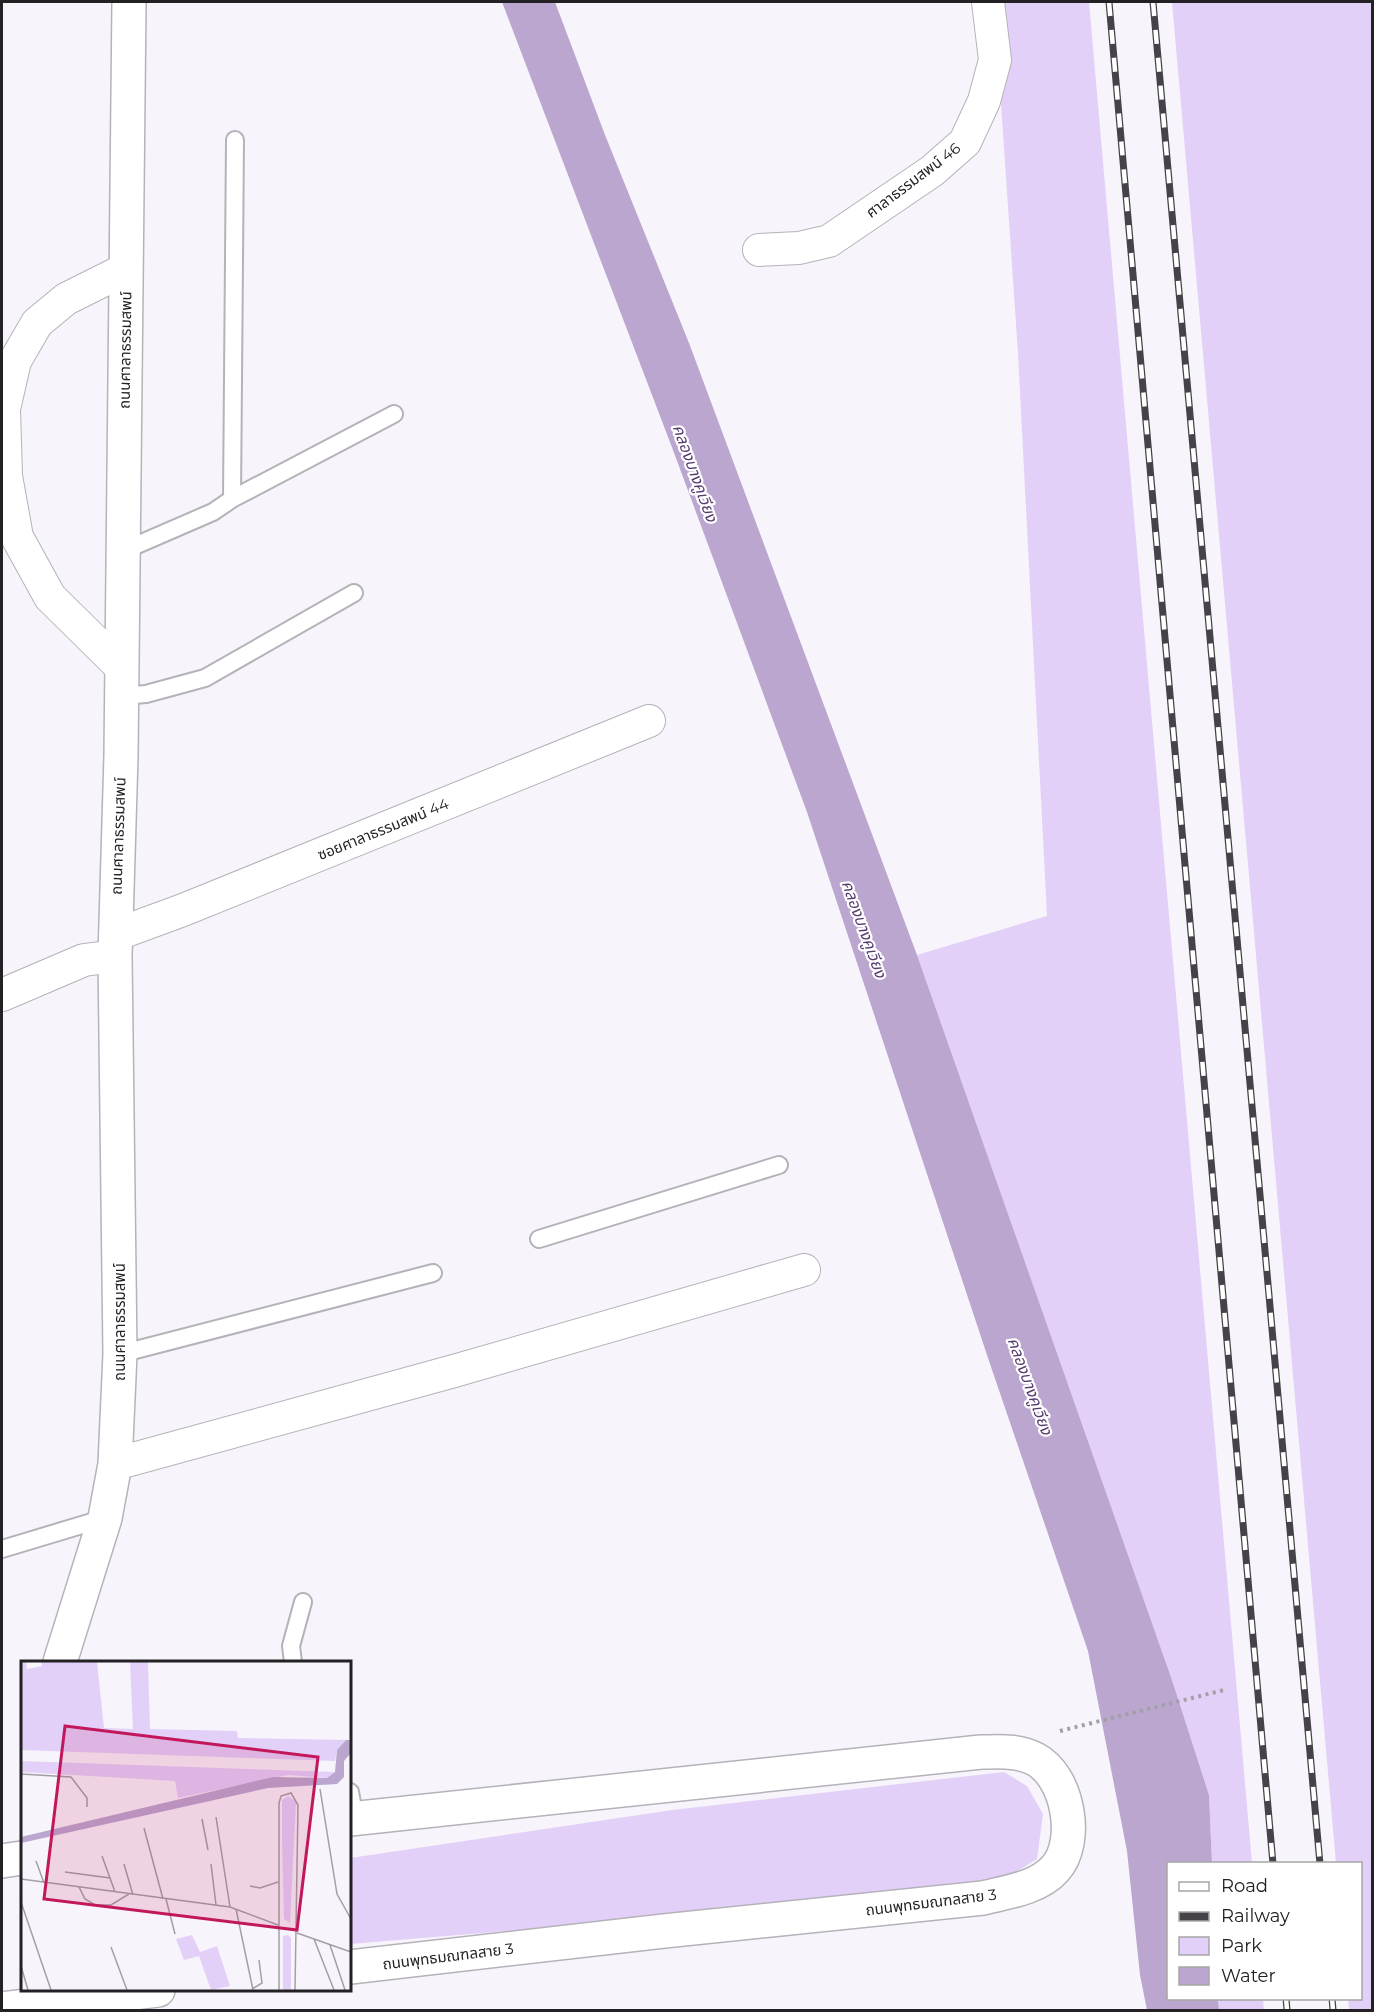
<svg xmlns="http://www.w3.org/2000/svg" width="1374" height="2012" font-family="Montserrat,'Noto Sans Thai',sans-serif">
<rect width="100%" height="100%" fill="#f7f4fb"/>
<path fill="#e3d0f9" d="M994,2H1089L1252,1863H1212L1209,1795L1172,1680L917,955L1047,916L1018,353Z
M1172,2H1372V2010H1349L1348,1999L1360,1998V1864L1336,1863Z
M1004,1772L1027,1786L1043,1814L1037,1859L1003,1880L603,1923L350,1944V1858L672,1810Z
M1218,1999H1263L1264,2010H1219Z"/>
<path fill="#baa6cf" d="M502,2H555L605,135L689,343L917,955L1172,1680L1209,1795L1212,1863L1168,1864V1998L1218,1999L1219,2010H1147L1140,1975L1127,1851L1088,1651L988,1358L807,812L673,450Z"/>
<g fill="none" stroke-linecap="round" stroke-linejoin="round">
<g stroke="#b5b2b9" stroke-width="20">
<path id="service" d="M232,499L394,414
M123,551L213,512L232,499L235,140
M121,696L146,694L205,678L354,593
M539,1239L779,1165
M120,1354L433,1273
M2,1549L105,1518
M293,1662L291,1646L303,1602
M350,1792L355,1819"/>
</g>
<g stroke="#b5b2b9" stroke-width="34">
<path id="minor" d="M759,250L799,248L829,241L932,171L965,142L984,101L995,60L988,2
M121,667L50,597L17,537L6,476L4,409L15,361L37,323L66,299L126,269
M115,935L183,910L649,721
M2,995L84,960L115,956
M115,1464L454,1371L804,1270"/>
</g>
<g stroke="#b5b2b9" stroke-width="36">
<path id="tertiary" d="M60,1662L105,1518L115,1464L120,1354L115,956L121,756L129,2"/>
</g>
<g stroke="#b5b2b9" stroke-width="36">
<path id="secondary" d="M350,1819L981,1752C1000,1752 1017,1750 1035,1759C1068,1776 1080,1842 1055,1869C1038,1888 1007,1892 983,1898L664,1931L350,1967
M2,1861L22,1858
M2,2009L158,1990"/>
</g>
<path stroke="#a2a0a5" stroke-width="4" stroke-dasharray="3 4.5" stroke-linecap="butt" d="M1060,1731L1224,1690"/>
<use href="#service" stroke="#fff" stroke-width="16"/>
<use href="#minor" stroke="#fff" stroke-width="32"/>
<use href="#tertiary" stroke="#fff" stroke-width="33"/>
<use href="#secondary" stroke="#fff" stroke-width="33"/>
<g stroke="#454347" stroke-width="7">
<path id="rail" d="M1109,2L1273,1864
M1153,2L1320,1864
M1286,1998L1287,2010
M1332,1998L1333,2010"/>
</g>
<use href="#rail" stroke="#fff" stroke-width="4.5" stroke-dasharray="14" stroke-linecap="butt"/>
</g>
<g text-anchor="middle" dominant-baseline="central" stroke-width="4.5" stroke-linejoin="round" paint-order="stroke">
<g font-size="15" fill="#232124" stroke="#fff">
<text transform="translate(913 180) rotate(-37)">ศาลาธรรมสพน์ 46</text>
<text transform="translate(125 350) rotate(-89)">ถนนศาลาธรรมสพน์</text>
<text transform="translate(383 829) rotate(-22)">ซอยศาลาธรรมสพน์ 44</text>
<text transform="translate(118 836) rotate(-88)">ถนนศาลาธรรมสพน์</text>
<text transform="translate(119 1322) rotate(-90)">ถนนศาลาธรรมสพน์</text>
<text transform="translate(931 1902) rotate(-7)">ถนนพุทธมณฑลสาย 3</text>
<text transform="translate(448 1956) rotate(-7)">ถนนพุทธมณฑลสาย 3</text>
</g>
<g font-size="16" font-style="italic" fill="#563b70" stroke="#fff">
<text transform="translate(695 473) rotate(70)">คลองบางคูเวียง</text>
<text transform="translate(864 929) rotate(70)">คลองบางคูเวียง</text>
<text transform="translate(1030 1386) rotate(70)">คลองบางคูเวียง</text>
</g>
</g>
<g transform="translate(21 1661)">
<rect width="330" height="330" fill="#f7f4fb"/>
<path d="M0,1H5L6,8L21,5L20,1H76L83,67L112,68L109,1H127L129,68L216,70L217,77L325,79L316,89L314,100L0,89ZM0,100L314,111L306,117L267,114L157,137L154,120L0,111ZM267,135L275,141L269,262L263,258L261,181V139ZM171,274L179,291L196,285L209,325L190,329L178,295L163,299L155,278ZM267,274L270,277V329H262V275Z" fill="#e3d0f9"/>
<path d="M325,79H330V92L323,100V116L316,123L247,127L0,182V176L4,175L252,116L306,117L314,111L316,89Z" fill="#baa6cf"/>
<path fill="none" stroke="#a2a0a5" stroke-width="1.5" d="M0,113L50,116L66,137V146M299,128L316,233L330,258M195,156L209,246M181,158L187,189M123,167L142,238M81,195L89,217M15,200L23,222M103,203L112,234M190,203L195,244M44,211L89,217L94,231M0,218L209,246L257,264M229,225L239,227L257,221M58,226L64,238L74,244H90L108,233M145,238L154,273M0,241L30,329M215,248L232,329M276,272L330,291M293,278L313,329M309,284L324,329M90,286L106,329M0,305L7,329M231,328L241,322L238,299M258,329V142L260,135L270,132L277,144L274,329"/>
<path fill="#c2185b" fill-opacity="0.15" stroke="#c2185b" stroke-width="3" d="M44,65L297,96L276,269L23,238Z"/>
<rect width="330" height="330" fill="none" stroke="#232124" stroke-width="3"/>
</g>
<rect width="1374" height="2012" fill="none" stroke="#232124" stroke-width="6"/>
<rect x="1167" y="1862" width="195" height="138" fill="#ffffff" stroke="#a7a6a7" stroke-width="1.5"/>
<rect x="1179" y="1882" width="30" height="9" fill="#ffffff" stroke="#a7a6a7" stroke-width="1.5"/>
<text x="1221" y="1892" font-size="18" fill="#232124">Road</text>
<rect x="1179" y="1912" width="30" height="9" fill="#454347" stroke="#a7a6a7" stroke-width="1.5"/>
<text x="1221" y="1922" font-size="18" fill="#232124">Railway</text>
<rect x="1179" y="1937" width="30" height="18" fill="#e3d0f9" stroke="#a7a6a7" stroke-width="1.5"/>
<text x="1221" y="1952" font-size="18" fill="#232124">Park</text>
<rect x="1179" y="1967" width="30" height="18" fill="#baa6cf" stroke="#a7a6a7" stroke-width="1.5"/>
<text x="1221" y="1982" font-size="18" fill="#232124">Water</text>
</svg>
